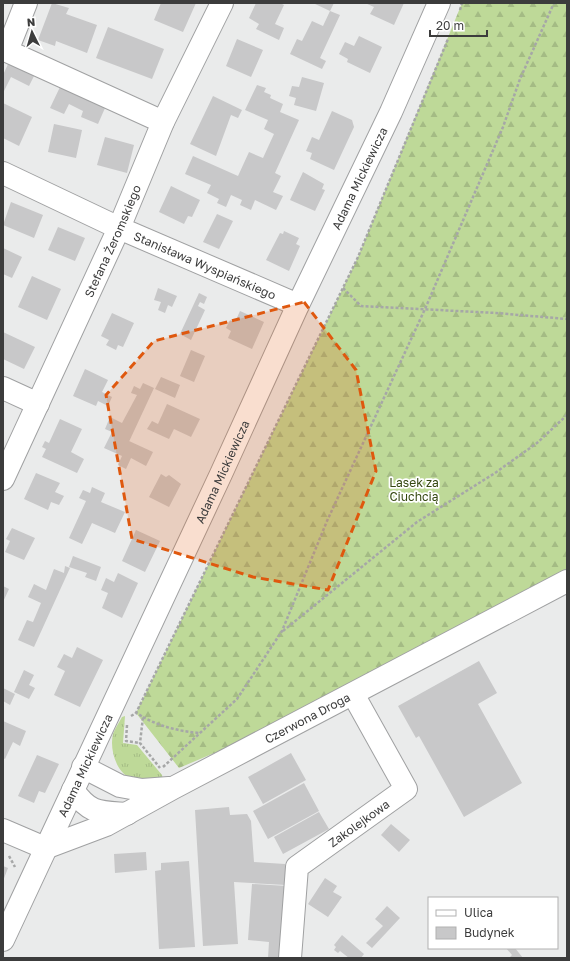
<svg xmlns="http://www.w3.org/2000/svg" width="570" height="961" font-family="'Golos Text',sans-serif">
<defs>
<pattern id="grass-tufts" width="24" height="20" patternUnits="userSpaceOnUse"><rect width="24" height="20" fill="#bed998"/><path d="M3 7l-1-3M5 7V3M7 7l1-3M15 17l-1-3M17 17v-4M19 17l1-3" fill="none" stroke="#a4bb84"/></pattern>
<pattern id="forest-firs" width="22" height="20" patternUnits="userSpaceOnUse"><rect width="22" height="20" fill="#bed998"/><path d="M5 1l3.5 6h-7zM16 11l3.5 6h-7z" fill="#a4bb84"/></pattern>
</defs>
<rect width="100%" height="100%" fill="#eaebeb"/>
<path fill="url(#grass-tufts)" d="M125,716L123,743L137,745L162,775L163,780C154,780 143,782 135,780C117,776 109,750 113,734C115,728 119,723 122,717Z"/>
<path fill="url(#forest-firs)" d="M462,3H567V581L353,694L179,768L136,713L358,257Z"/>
<path fill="#c8c8c9" d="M52,3L69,8L66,14L97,25L87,53L56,41L55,46L38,40Z
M161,3H196L183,32L154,20Z
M256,3H280L284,5L275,24L284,28L279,40L256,29L259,24L249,18Z
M313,3H334L330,11L340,15L320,58L326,61L322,69L290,54L297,39L302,41L312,21L323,26L330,11Z
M365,3H404L394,25L370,14L374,7Z
M108,27L164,49L152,79L96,58Z
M359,36L382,47L370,73L347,62L348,59L339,54L345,42L354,46Z
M237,39L263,50L251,77L226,66Z
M9,62L35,74L29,86L11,77L4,91H3V75Z
M302,77L324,83L316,111L294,105L296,98L289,96L292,86L299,87Z
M257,85L266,88L264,92L271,95L270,98L283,104L280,112L299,120L275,173L281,176L273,192L283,196L276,210L255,200L251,210L240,205L242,200L231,195L226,207L217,203L219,199L207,193L211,185L185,174L193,156L238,176L249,152L263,158L274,134L264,129L268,120L245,110Z
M60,87L105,108L98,124L81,117L83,111L69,104L64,114L50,108Z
M213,96L242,110L238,118L231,115L216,156L190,144Z
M3,103L32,117L19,146L3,138Z
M332,111L352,120L354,127L334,170L310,159L312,153L306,151L312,137L319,140Z
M54,124L82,130L76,158L48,152Z
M105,137L134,145L127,173L97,165Z
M303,172L324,184L322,189L325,190L315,211L290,200Z
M171,186L200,200L192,217L188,216L184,224L159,212Z
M11,202L43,215L34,238L3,225Z
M217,214L233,221L219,249L203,242Z
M58,227L85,238L75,261L48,250Z
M284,231L299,238L296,244L300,246L289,271L266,260L280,233L283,234Z
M3,248L22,257L12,278L3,274Z
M32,276L61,289L47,320L18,307Z
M158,288L177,296L172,307L168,305L165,313L158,310L161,302L154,300Z
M199,293L207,297L204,304L200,302L198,306L205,310L191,340L180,334Z
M240,311L264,322L252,349L228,338L231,331L226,328L230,320L235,322Z
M112,313L134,323L123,347L118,345L116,350L106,345L109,340L101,336Z
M3,332L35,347L24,369L3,359Z
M191,350L205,356L194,382L180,376Z
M85,369L108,380L102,392L112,397L108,406L98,401L96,406L73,396Z
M161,377L180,385L175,398L155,389Z
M143,383L154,388L127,446L129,441L153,452L146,466L131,458L126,469L118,465L122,456L104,448L112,432L105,429L110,417L122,423L137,395L131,393L134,386L140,389Z
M167,404L200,419L191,437L174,429L169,439L147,429L152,421L158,424Z
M60,419L82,429L71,452L84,459L77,473L42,457L46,449L42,447L45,441L49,443Z
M36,473L60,483L55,492L64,496L59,505L51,502L48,510L24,499Z
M161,474L166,477L169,475L181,484L169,507L149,497Z
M92,487L105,493L101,502L125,512L115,533L92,523L82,544L69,538L86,501L79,498L83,490L90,493Z
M12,528L35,538L24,560L5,552L10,541L6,539Z
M136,530L160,541L145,572L122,561Z
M73,556L101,567L96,581L85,577L87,573L69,567Z
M65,566L70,568L34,647L18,640L27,620L33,622L41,603L28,597L34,584L46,590L54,569L64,573Z
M118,573L138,583L122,618L102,608L108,593L101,590L106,578L114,582Z
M3,586L9,589L3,602Z
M77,647L103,660L80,707L54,695L65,671L57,667L64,654L72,658Z
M479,661L497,693L478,704L522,783L464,817L419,736L416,738L398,706Z
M24,670L34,675L29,685L35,688L29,699L14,692Z
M3,688L15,694L10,705L3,701Z
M3,721L26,731L20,746L13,742L5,759L3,758Z
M291,753L306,780L263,804L248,777Z
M37,755L59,764L45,793L39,791L34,803L18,796Z
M304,783L319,811L268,839L253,811Z
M229,807L230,815L247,814L251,821L254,862L285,864L287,868L286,885L234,882L238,944L203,946L195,810Z
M319,812L329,829L283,854L274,837Z
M391,824L410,840L399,852L381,835Z
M146,852L147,870L115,873L114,854Z
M189,861L195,947L159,949L155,871L161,870V863Z
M3,866L8,868L3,881Z
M325,878L337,886L333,892L342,897L328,917L308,904Z
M252,884L287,886L282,958H268L269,942L248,940Z
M387,906L400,918L372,948L366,943L383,926L375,919Z
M342,935L364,954L361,958H349L340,951L338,953L334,950L336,947L334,945Z
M506,948H515L523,958H509L512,955Z"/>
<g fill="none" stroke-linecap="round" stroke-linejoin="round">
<g stroke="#a0a1a2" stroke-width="24">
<g id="minor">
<path d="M26,3L7,51L163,122"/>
<path id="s1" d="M3,173L119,228L298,305"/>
<path d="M3,388L38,404"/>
<path id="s2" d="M3,479L119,228L163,122L222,3"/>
<path d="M83,767L120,786L142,790L169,788"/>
<path d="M73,790C90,814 99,812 127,814"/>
<path id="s3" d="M3,830L45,848L106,825L173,788L567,581"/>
<path id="s4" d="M290,958L297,867L406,789L353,694"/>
</g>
</g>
<g stroke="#a0a1a2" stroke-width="24">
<g id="secondary">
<path id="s5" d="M3,940L221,474L298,305L391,112L439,3"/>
</g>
</g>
<path stroke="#a6a7a7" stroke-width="2.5" stroke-dasharray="3 2" stroke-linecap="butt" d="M460,10L462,3
M343,288L361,306L496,313L567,319
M283,631L417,522L495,473L537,443L567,415
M135,712L143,717L140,743L160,768
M131,716L136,713L358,257L448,39
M143,717C161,727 179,731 199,733
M127,725L126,741L140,743
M163,767L237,699L282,631L327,521L425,309L503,127L520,79L554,3
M9,856L15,867"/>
<use href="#minor" stroke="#fff" stroke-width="22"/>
<use href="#secondary" stroke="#fff" stroke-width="22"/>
</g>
<path fill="#df580e" fill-opacity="0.2" stroke="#df580e" stroke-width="3" stroke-dasharray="8 5" stroke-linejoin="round" d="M304,302L356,370L376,471L328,590L253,577L132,539L106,395L154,341Z"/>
<g text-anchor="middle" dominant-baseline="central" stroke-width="3.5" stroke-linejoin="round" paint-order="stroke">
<g font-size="12" fill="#3c3c3c" stroke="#fff">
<text stroke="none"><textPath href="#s5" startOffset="841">Adama Mickiewicza</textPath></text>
<text stroke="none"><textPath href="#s2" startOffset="262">Stefana Żeromskiego</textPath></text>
<text stroke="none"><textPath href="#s1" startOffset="222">Stanisława Wyspiańskiego</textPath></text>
<text stroke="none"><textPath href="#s5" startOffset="517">Adama Mickiewicza</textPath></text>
<text stroke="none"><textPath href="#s3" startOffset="339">Czerwona Droga</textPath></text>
<text stroke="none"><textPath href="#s5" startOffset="193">Adama Mickiewicza</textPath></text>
<text stroke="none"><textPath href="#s4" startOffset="167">Zakolejkowa</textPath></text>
</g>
<g font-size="12" fill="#354810" stroke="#fff">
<text x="414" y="482">Lasek za<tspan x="414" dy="14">Ciuchcią</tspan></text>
</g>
</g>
<rect width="570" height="961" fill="none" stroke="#3c3c3c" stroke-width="8"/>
<rect x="428" y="897" width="130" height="52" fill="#ffffff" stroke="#b1b1b1"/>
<rect x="436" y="910" width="20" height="6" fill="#ffffff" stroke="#b1b1b1"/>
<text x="464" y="917" font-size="12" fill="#3c3c3c">Ulica</text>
<rect x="436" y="927" width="20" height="12" fill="#c8c8c9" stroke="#b1b1b1"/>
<text x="464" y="937" font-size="12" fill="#3c3c3c">Budynek</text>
<g transform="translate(32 32) rotate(355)" stroke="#ffffff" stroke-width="3" paint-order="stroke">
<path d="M0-3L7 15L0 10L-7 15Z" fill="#3c3c3c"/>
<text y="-6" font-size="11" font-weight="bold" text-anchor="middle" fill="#3c3c3c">N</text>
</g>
<path d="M430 30v6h57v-6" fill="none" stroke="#3c3c3c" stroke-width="2"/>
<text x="436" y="30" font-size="12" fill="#3c3c3c" stroke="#ffffff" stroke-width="3" paint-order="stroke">20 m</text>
</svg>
